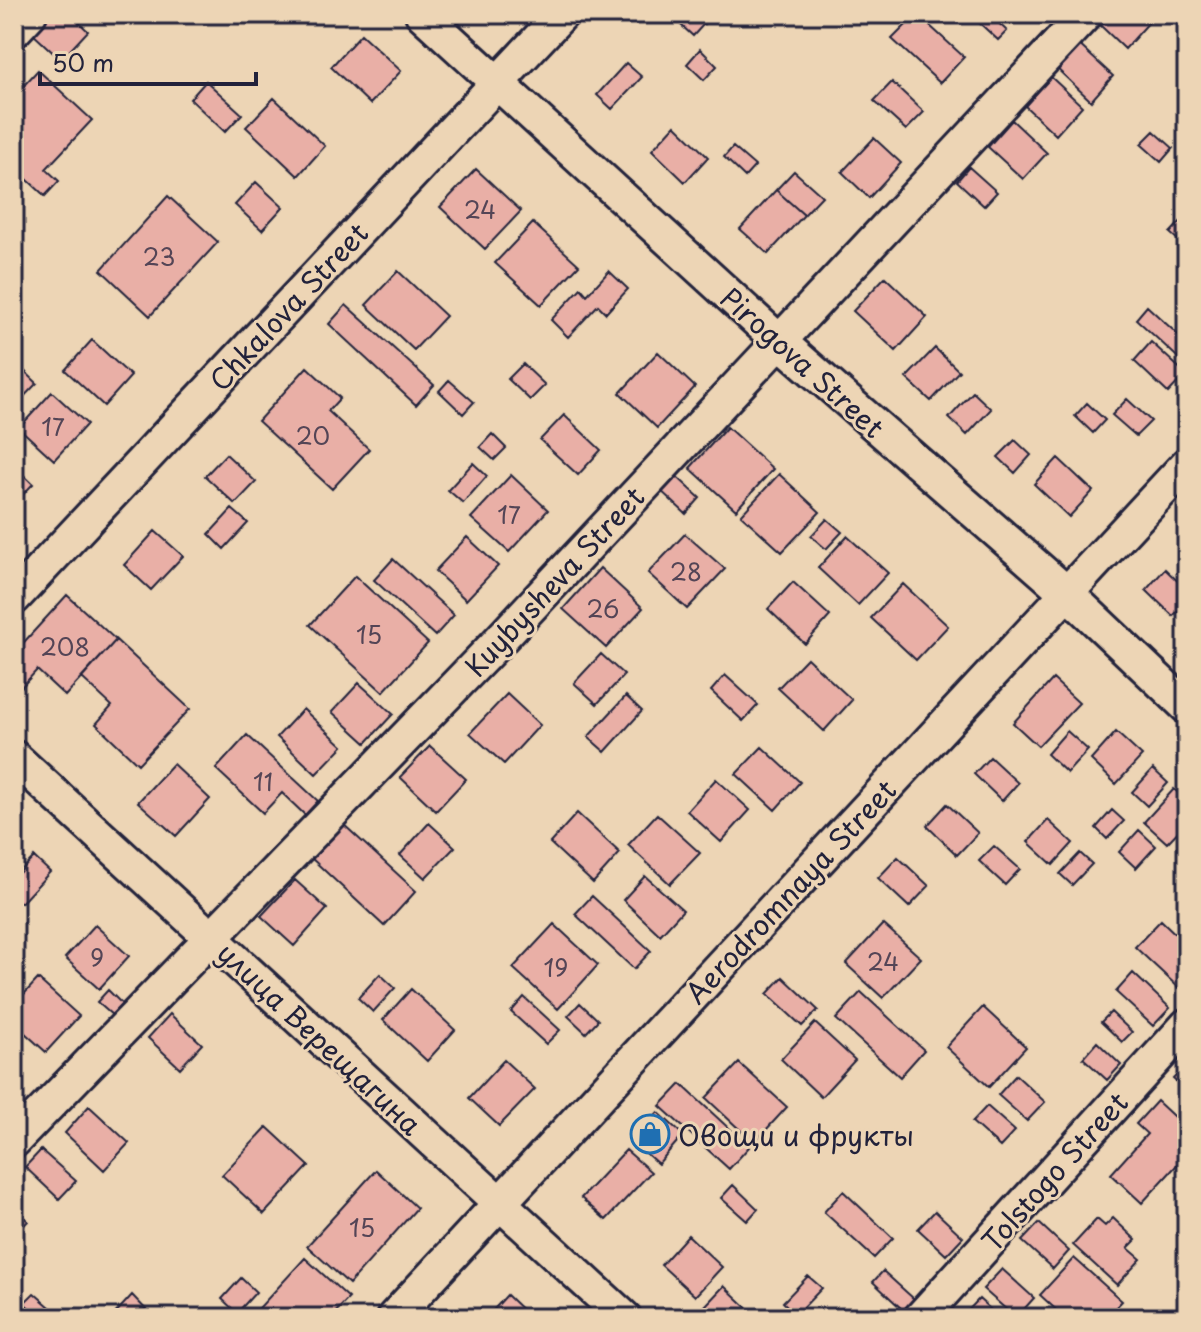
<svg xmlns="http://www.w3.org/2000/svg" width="1201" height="1332" font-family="'Playpen Sans',sans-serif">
<rect width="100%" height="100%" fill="#edd5b5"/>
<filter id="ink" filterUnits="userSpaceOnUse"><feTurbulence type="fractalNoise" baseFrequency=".0125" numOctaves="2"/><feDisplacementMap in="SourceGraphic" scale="16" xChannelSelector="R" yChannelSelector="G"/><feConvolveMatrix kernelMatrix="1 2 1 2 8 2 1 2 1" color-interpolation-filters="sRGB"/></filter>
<g filter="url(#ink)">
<path fill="#e9afa6" stroke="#22223b" stroke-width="2" d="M49,14H70L88,31L61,60L32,33Z
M669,14H713L693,36Z
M917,14L964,57L940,83L892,39Z
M980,14H989L1007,31L998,40L975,19Z
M1112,14H1145L1151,20L1125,49L1101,26Z
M361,34L401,71L370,104L331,67Z
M1075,41L1113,76L1091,101L1053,65Z
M700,49L717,66L704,80L687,64Z
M626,63L642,77L612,109L597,95Z
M38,70L92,120L46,169L59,181L45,196L15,168L21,161L14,154V96Z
M1051,77L1082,106L1056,135L1025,106Z
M206,81L242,114L225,132L190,99Z
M892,82L924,112L906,130L874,101Z
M274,98L325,146L298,176L246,127Z
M1012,120L1047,153L1023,179L988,147Z
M675,125L708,157L685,182L652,150Z
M1154,131L1173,148L1161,162L1141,144Z
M874,138L901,163L869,198L842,172Z
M733,147L755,166L745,177L724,157Z
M969,167L997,192L984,206L957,181Z
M476,169L521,211L485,249L440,207Z
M794,171L822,196L804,215L776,190Z
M256,182L283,207L262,230L235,205Z
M776,190L804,215L768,254L740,229Z
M168,196L218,242L150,316L101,270Z
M1184,218L1187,220V248L1170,233Z
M533,223L579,265L541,305L495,263Z
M398,271L446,316L414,350L366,305Z
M609,271L628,289L606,313L598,305L568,337L551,320L581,288L587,295Z
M885,277L927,317L896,351L853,311Z
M346,305L434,385L416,405L329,324Z
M1147,306L1187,343V366L1136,319Z
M92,340L131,376L104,406L65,370Z
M1151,342L1186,374L1168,393L1134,361Z
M935,348L959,371L931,401L906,378Z
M658,352L695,387L657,428L620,393Z
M15,362L37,383L14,407V363Z
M523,364L545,385L530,400L508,379Z
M307,367L340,398L328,411L369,449L332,489L258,421Z
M449,380L474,402L463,414L439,391Z
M52,392L87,424L54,460L19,428Z
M973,392L991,409L967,435L949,418Z
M1127,399L1151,421L1136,436L1112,415Z
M1087,403L1105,420L1093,433L1075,416Z
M564,415L601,450L578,475L540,440Z
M727,427L773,469L736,510L690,468Z
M492,434L506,448L494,460L480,447Z
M1015,440L1031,455L1015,473L998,457Z
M226,454L256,482L235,504L205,476Z
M1058,458L1093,491L1069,517L1034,484Z
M473,463L487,476L463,503L448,490Z
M14,466L33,484L14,504Z
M673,473L700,498L686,514L659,489Z
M779,474L820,512L782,552L741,515Z
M511,475L548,510L509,552L471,518Z
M232,509L248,523L224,549L209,534Z
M827,519L842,532L826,549L811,536Z
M155,531L183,556L151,590L124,565Z
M685,534L725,569L687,609L648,573Z
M847,536L888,573L858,605L818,568Z
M467,537L498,566L466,600L435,571Z
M393,559L454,615L435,636L374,580Z
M600,568L643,608L606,648L563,609Z
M1165,569L1187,590V602L1173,616L1146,590Z
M355,576L428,643L383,692L310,625Z
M793,582L830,616L805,644L768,609Z
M903,584L948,626L916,660L871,618Z
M67,595L116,640L65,696L37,670L17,692L14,690V653Z
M116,640L190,709L138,764L96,724L112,706L82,678Z
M601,654L624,675L597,704L574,683Z
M807,658L852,700L824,731L778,688Z
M725,675L758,705L743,721L711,691Z
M1053,679L1079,703L1038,746L1013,723Z
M359,683L393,714L366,743L332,712Z
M507,694L540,725L504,764L470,733Z
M626,696L642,711L605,752L588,737Z
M303,709L343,746L316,774L277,737Z
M1067,731L1088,750L1067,773L1047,754Z
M1116,732L1142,756L1116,784L1091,760Z
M247,735L318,801L305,815L282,793L263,813L216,769Z
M430,746L466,779L436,811L400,777Z
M762,747L800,782L775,810L736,774Z
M990,757L1018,783L1002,801L974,774Z
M173,764L210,799L176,836L138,802Z
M1153,769L1168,783L1147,806L1132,792Z
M716,779L750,810L721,842L687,811Z
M1174,789L1187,801V822L1167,843L1144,822Z
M947,804L978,833L957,855L927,826Z
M1112,810L1124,821L1107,839L1096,828Z
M577,813L620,853L593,883L550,843Z
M657,814L700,853L670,884L628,845Z
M1048,820L1073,843L1053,865L1028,842Z
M342,823L416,891L384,926L310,857Z
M429,823L455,847L425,878L400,855Z
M1139,830L1156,846L1136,868L1119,852Z
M994,846L1020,869L1005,885L979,861Z
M1080,853L1092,864L1072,885L1060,874Z
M34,857L50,872L21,903L14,896V878Z
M898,857L929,886L909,907L878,878Z
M645,876L683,910L660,935L623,900Z
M295,880L327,909L294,946L261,916Z
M592,896L651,951L634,969L575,914Z
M1161,920L1187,945V979L1179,988L1135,947Z
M554,924L598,965L558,1009L513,968Z
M883,924L921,958L883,998L846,964Z
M95,925L129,956L99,989L65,958Z
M1133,973L1170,1008L1153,1026L1116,992Z
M380,974L395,988L373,1012L358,998Z
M783,977L818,1010L802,1026L767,994Z
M38,979L79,1016L46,1052L14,1023V1005Z
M411,989L455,1030L427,1061L383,1020Z
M108,990L122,1004L112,1015L97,1002Z
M861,992L924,1050L900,1077L836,1019Z
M524,997L560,1030L546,1044L511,1012Z
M580,1003L598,1020L586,1033L568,1016Z
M983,1007L1026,1047L989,1087L946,1047Z
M1111,1012L1132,1032L1122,1042L1101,1022Z
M170,1014L202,1044L180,1068L148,1038Z
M815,1023L855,1060L821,1097L781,1059Z
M1097,1042L1121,1065L1107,1080L1083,1058Z
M504,1060L535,1089L499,1126L469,1098Z
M739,1063L787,1107L754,1143L706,1098Z
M1187,1064V1092L1173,1079Z
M1016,1075L1045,1102L1027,1121L998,1095Z
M681,1084L749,1147L729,1169L660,1106Z
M1157,1101L1187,1129V1154L1142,1203L1111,1174L1147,1134L1136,1124Z
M89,1106L129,1143L104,1170L65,1133Z
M987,1106L1015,1131L1000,1147L972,1122Z
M658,1112L683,1135L658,1164L632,1141Z
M267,1127L309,1166L264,1214L222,1175Z
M41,1150L76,1181L59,1199L25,1167Z
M626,1150L651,1172L606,1220L581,1198Z
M376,1170L417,1208L349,1284L307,1246Z
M733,1185L758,1209L747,1221L721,1198Z
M843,1191L893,1238L874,1258L824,1212Z
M14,1208L28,1221L14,1236Z
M935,1211L963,1237L946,1255L918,1229Z
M1113,1218L1136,1240L1128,1248L1141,1259L1117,1285L1073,1245L1097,1219L1105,1226Z
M1039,1223L1069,1251L1053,1269L1022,1241Z
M688,1235L722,1267L695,1296L661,1265Z
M305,1258L349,1298L330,1318H250Z
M1074,1258L1122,1301L1106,1318H1065L1040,1295Z
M1002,1269L1034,1298L1016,1318L983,1289Z
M883,1271L914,1299L903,1310L873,1282Z
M808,1276L822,1288L796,1315L783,1302Z
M241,1278L256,1292L237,1313L222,1299Z
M724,1286L755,1315L752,1318H718L705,1306Z
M34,1293L58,1314L54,1318H40L24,1303Z
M132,1295L154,1318H111Z
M507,1295L530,1317L529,1318H486Z
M979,1299L1000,1318H961Z"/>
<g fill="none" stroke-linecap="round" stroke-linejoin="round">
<g stroke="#22223b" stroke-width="38">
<path id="minor" d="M422,14L778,340L1068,594L1187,707
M14,31L30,14
M14,598L562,14
M14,757L625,1318
M14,1141L495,645L1086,14
M393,1318L1187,464
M920,1318L1187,1025"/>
</g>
<use href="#minor" stroke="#edd5b5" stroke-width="32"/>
</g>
</g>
<defs>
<g id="shop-ring" transform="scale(2)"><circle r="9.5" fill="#edd5b5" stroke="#1f6fb2" stroke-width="1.5"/><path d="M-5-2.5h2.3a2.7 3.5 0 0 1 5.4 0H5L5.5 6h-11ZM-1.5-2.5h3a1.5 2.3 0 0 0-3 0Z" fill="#1f6fb2"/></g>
</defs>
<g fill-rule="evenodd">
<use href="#shop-ring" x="650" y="1134"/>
</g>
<g text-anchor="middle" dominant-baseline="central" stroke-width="6" stroke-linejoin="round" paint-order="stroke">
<g font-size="24" fill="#544556">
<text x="480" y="209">24</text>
<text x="159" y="256">23</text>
<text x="53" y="426">17</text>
<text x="313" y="435">20</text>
<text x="509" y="514">17</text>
<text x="686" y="571">28</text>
<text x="603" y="608">26</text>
<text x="369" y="634">15</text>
<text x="65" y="646">208</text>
<text x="263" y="781">11</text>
<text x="97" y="957">9</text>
<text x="883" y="961">24</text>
<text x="556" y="967">19</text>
<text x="362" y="1227">15</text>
</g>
<g font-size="28" fill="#22223b" stroke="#edd5b5">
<text transform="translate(288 306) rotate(-47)">Chkalova Street</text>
<text transform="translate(803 362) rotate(42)">Pirogova Street</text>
<text transform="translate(554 581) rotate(-47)">Kuybysheva Street</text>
<text transform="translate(790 891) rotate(-47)">Aerodromnaya Street</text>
<text transform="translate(320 1038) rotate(43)">улица Верещагина</text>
<text transform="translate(1054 1171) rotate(-48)">Tolstogo Street</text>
</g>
<g font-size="28" fill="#22223b" stroke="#edd5b5" text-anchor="start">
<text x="678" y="1134">Овощи и фрукты</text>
</g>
</g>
<rect width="1201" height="1332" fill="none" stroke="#edd5b5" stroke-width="48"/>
<rect x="24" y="24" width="1153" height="1284" fill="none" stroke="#22223b" stroke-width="3" filter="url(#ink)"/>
<path d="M40 72v12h216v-12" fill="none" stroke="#22223b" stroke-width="4"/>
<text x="52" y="72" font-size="24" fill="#22223b" stroke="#edd5b5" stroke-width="6" paint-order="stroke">50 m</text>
</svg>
